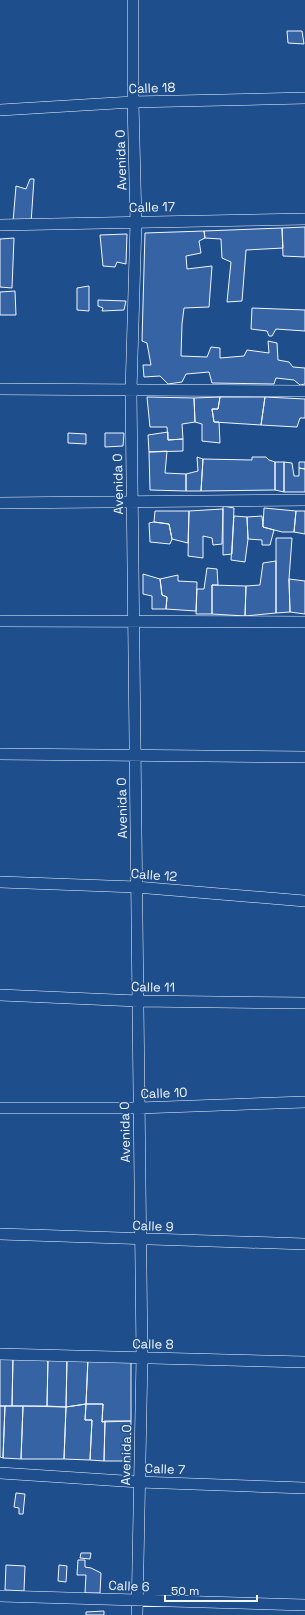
<svg xmlns="http://www.w3.org/2000/svg" width="305" height="1615" font-family="'Space Grotesk',sans-serif">
<rect width="100%" height="100%" fill="#1f4e8c"/>
<path fill="#3563a3" stroke="#f2f6ff" d="M287,31H302L304,44L288,43Z
M30,179H34L31,223L13,222L16,186L26,189Z
M305,227V257L283,256L282,228Z
M282,228L283,248L246,250L242,301L227,302L231,262L222,258L221,239L205,238L204,231Z
M204,231L205,238L199,241L201,253L186,256L187,269L212,266L209,307L184,308L182,324L181,356L207,357L211,347L220,348V358L244,356L247,350L269,353L268,341L277,343L278,360L289,362L293,367L305,368V384L300,385L294,380L276,378L274,384L212,383L209,372L186,374L182,382L168,384L160,376L144,377L143,365H151L147,343L142,341L145,233Z
M127,234L126,264L117,262L115,267L103,266L100,235Z
M14,238L12,288L0,287V239Z
M89,286V311L77,310V288Z
M15,291L16,315H0V292Z
M98,300L126,301L124,310L102,311L103,308L98,306Z
M252,308L305,310V331L276,329L272,336H269L267,331L251,329Z
M147,397L194,398L195,422L182,424L183,439L168,440L167,427H150Z
M220,397H265L261,425L214,422L212,409H218Z
M220,397L218,409H212L214,422H219L220,443L202,441V424L195,422L194,398Z
M265,397L305,399V418H300L297,427L261,425Z
M168,432V440L183,439V451L149,452L148,435Z
M68,433L86,434V444L68,443Z
M105,433H124L123,446L105,447Z
M167,451L165,473L186,474V491L150,490L149,452Z
M197,457L203,459L201,491H186V474L198,471Z
M252,457H266L269,460L275,462V490L201,491L203,459L252,460Z
M275,462H284V492L275,490Z
M284,462L292,463L294,476H299V468L305,469V492H284Z
M299,462H305V469L299,468Z
M223,506L234,508L232,554L223,555Z
M264,508L296,511L294,532H282L263,527Z
M223,509L222,544L213,545L212,538L203,536V558L188,556L189,511Z
M155,511H189L188,543L172,539L169,524L154,522Z
M296,511H305V534L294,532Z
M234,516L247,517L248,539L245,562L231,560Z
M262,516L263,527L274,530L270,545H262V540L248,539L247,517Z
M154,522L169,524L172,539L170,544L150,542L149,523Z
M276,538H292L289,579L290,612L276,613Z
M276,561V613L245,616L246,586L260,585L263,563Z
M207,568L217,569L218,585H212V614H196L197,589H204Z
M143,574L160,579L162,595L167,597L166,609H152V596L143,594Z
M178,575V581L197,582L196,611L166,609L167,597L162,595L160,579Z
M289,579L305,581V614L290,612Z
M212,585L246,586L245,616L212,614Z
M0,1356H13L12,1406H0Z
M13,1356L48,1357L47,1406H12Z
M48,1357L67,1358L66,1407L47,1406Z
M67,1358H88L86,1404L66,1407Z
M88,1358L131,1359V1421L102,1422L103,1404H86Z
M86,1404L85,1420H92L90,1460L64,1459L66,1407Z
M86,1404H103L102,1422L105,1421L104,1461L90,1460L92,1420H85Z
M0,1406H5L3,1458L0,1457Z
M5,1406H23L21,1459L3,1458Z
M23,1406L66,1407L64,1459H21Z
M105,1421H131L130,1461H104Z
M16,1493L25,1494L23,1514H19V1508L14,1507Z
M81,1553H91L90,1559L80,1558Z
M78,1560H85V1567L91,1568L101,1573L100,1593H85L86,1575H77Z
M6,1565L25,1566L24,1591L5,1590Z
M59,1565L67,1566L66,1582L58,1581Z
M104,1611V1615H86V1612Z"/>
<g fill="none" stroke-linecap="round" stroke-linejoin="round">
<g stroke="#f2f6ff" stroke-width="12">
<path id="minor" d="M133,0V102L136,222L131,391L142,1357L137,1615
M0,110L133,102L305,98
M0,225L305,219
M0,389L305,391
M0,503L305,500
M0,621L305,622
M0,754L305,757
M0,882L136,887L305,901
M0,995L138,1001L305,1003
M0,1108H139L305,1102
M0,1234L305,1244
M0,1354L305,1362
M0,1473L139,1482L305,1488
M0,1596L305,1605"/>
</g>
<use href="#minor" stroke="#1f4e8c" stroke-width="11"/>
</g>
<g text-anchor="middle" dominant-baseline="central" stroke-width="3" stroke-linejoin="round" paint-order="stroke">
<g font-size="13" fill="#f2f6ff" stroke="#1f4e8c">
<text transform="translate(152 88) rotate(-2)">Calle 18</text>
<text transform="translate(121 160) rotate(-92)">Avenida 0</text>
<text transform="translate(152 207) rotate(-1)">Calle 17</text>
<text transform="translate(118 484) rotate(-91)">Avenida 0</text>
<text transform="translate(122 808) rotate(-91)">Avenida 0</text>
<text transform="translate(154 875) rotate(4)">Calle 12</text>
<text transform="translate(153 987) rotate(1)">Calle 11</text>
<text transform="translate(164 1093) rotate(-2)">Calle 10</text>
<text transform="translate(125 1132) rotate(-91)">Avenida 0</text>
<text transform="translate(153 1226) rotate(2)">Calle 9</text>
<text transform="translate(153 1344) rotate(1)">Calle 8</text>
<text transform="translate(126 1455) rotate(-89)">Avenida 0</text>
<text transform="translate(165 1469) rotate(2)">Calle 7</text>
<text transform="translate(129 1586) rotate(2)">Calle 6</text>
</g>
</g>
<path d="M165 1595v6h92v-6" fill="none" stroke="#f2f6ff" stroke-width="2"/>
<text x="171" y="1595" font-size="12" fill="#f2f6ff" stroke="#1f4e8c" stroke-width="3" paint-order="stroke">50 m</text>
</svg>
